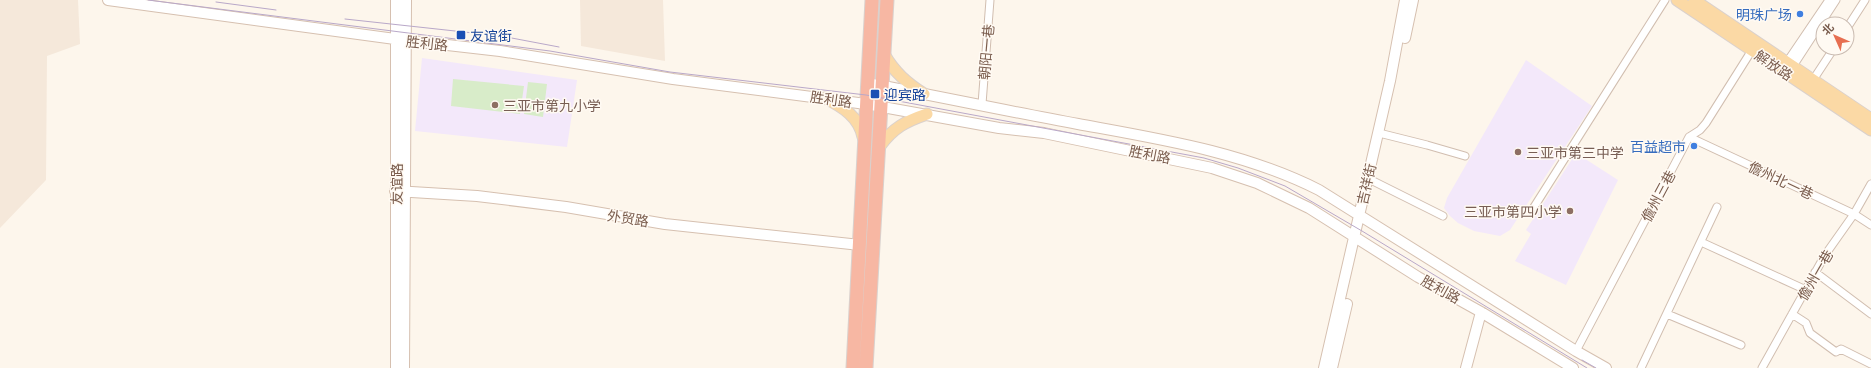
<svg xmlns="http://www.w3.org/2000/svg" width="1871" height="368" font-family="Inter,'Noto Sans SC',sans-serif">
<rect width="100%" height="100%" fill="#fdf6ec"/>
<path fill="#f5e8da" d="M0,0H78L80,44L47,56L46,180L0,228Z
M580,0H663L665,61L581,46Z"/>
<path fill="#f3e8fa" d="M422,58L577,80L567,147L415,131Z
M1526,60L1592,106L1510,230L1500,236L1474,231L1458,223L1450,216L1444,208L1447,198Z
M1576,153L1618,180L1566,285L1515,261L1531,234L1526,230Z"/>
<path fill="#d8ecc9" d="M453,79L524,86L520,114L451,106Z
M528,82L547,84L543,117L524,114Z"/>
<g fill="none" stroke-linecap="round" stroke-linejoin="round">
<g stroke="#d1beb0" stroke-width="9">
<path id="street" d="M1847,28L1865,0
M1787,62L1829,0
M1793,66L1836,0
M1813,80L1834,48
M982,104L990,0
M1383,134L1427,145L1465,156
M1689,137L1854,214L1871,225
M1373,181L1443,216
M1534,207L1665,0
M1701,242L1806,290
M1815,272L1871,314
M1667,314L1741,345
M1792,314L1806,323L1810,333L1836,352L1841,349L1871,364
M1576,351L1689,137L1700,130L1706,123L1752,50
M1641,368L1717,207
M1762,368L1825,255L1854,214L1871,184"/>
</g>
<g stroke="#d6c0b0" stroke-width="12">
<path id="secondary" d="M108,0L395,39L500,51L673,79L866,104L999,128L1044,133L1212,168L1257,183L1309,208L1418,277L1481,312L1573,368
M396,0V368
M1405,38L1413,0
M867,83C937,96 1007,111 1078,124C1160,139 1244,152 1319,190L1576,351L1606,368
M395,191L477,196L566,207L665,224L860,245
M404,368L406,0
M1324,368L1390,81L1405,0
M1332,368L1347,304
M1466,368L1481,312"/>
</g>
<g stroke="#dad1cd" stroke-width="13">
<path id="primary" d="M1677,0L1871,130
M1694,0L1871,119
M884,54C894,72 907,83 924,94
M825,98C843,107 859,117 863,137
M880,146C893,128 906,121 927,114"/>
</g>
<g stroke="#dad1cd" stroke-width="15">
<path id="highway" d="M853,368L872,0
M866,368L887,0"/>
</g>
<use href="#street" stroke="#fff" stroke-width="7"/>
<use href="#secondary" stroke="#fff" stroke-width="10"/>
<use href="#primary" stroke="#fbd9a5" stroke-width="11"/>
<use href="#highway" stroke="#f7b7a3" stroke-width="13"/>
<path stroke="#b9a8c9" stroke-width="1" d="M148,0L550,51L670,72L866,95L1204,158L1238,168L1285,186L1362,231L1587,368
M216,2L276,10
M345,19L501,36L559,47
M1582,360L1596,368"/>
</g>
<g fill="#3f7fe0" stroke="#fffaf3" stroke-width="1.5">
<circle cx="1800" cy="14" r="4"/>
<circle cx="1694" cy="146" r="4"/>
</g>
<g fill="#1a4fb4" stroke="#fffaf3" stroke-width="1.5">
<rect x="456" y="30" width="10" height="10" rx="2"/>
<rect x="870" y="89" width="10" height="10" rx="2"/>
</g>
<g fill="#8d6e63" stroke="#fffaf3" stroke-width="1.5">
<circle cx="495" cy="105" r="4"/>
<circle cx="1518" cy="152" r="4"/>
<circle cx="1570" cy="211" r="4"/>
</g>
<g text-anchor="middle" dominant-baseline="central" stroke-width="3" stroke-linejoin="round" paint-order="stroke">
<g font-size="14" fill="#366cbe" stroke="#fffaf3" text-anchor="end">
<text x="1792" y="14">明珠广场</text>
<text x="1686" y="146">百益超市</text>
</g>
<g font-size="14" fill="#164399" stroke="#fffaf3" text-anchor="start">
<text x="470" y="35">友谊街</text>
<text x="884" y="94">迎宾路</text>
</g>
<g font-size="14" fill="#7a5c4d" stroke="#fffaf3">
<text transform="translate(427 43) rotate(6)">胜利路</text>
<text transform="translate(986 52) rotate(-85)">朝阳一巷</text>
<text transform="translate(1774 65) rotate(34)">解放路</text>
<text transform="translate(831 99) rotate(8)">胜利路</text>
<text transform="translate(1150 154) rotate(11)">胜利路</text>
<text transform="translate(1781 180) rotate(25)">儋州北一巷</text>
<text transform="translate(396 184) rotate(-90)">友谊路</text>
<text transform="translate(1366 184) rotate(-77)">吉祥街</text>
<text transform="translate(1658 196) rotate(-62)">儋州三巷</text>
<text transform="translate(628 218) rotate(9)">外贸路</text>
<text transform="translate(1815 275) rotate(-60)">儋州一巷</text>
<text transform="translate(1441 289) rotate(29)">胜利路</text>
</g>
<g font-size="14" fill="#785e54" stroke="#fffaf3" text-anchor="start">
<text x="503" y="105">三亚市第九小学</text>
<text x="1526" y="152">三亚市第三中学</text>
<text x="1562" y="211" text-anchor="end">三亚市第四小学</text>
</g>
</g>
<g transform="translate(1835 36) rotate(315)"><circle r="19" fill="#fffaf3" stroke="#cabbb1"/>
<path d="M0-3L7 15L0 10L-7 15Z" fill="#e76f51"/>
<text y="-6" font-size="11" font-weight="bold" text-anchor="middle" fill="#7a5c4d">北</text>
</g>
</svg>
